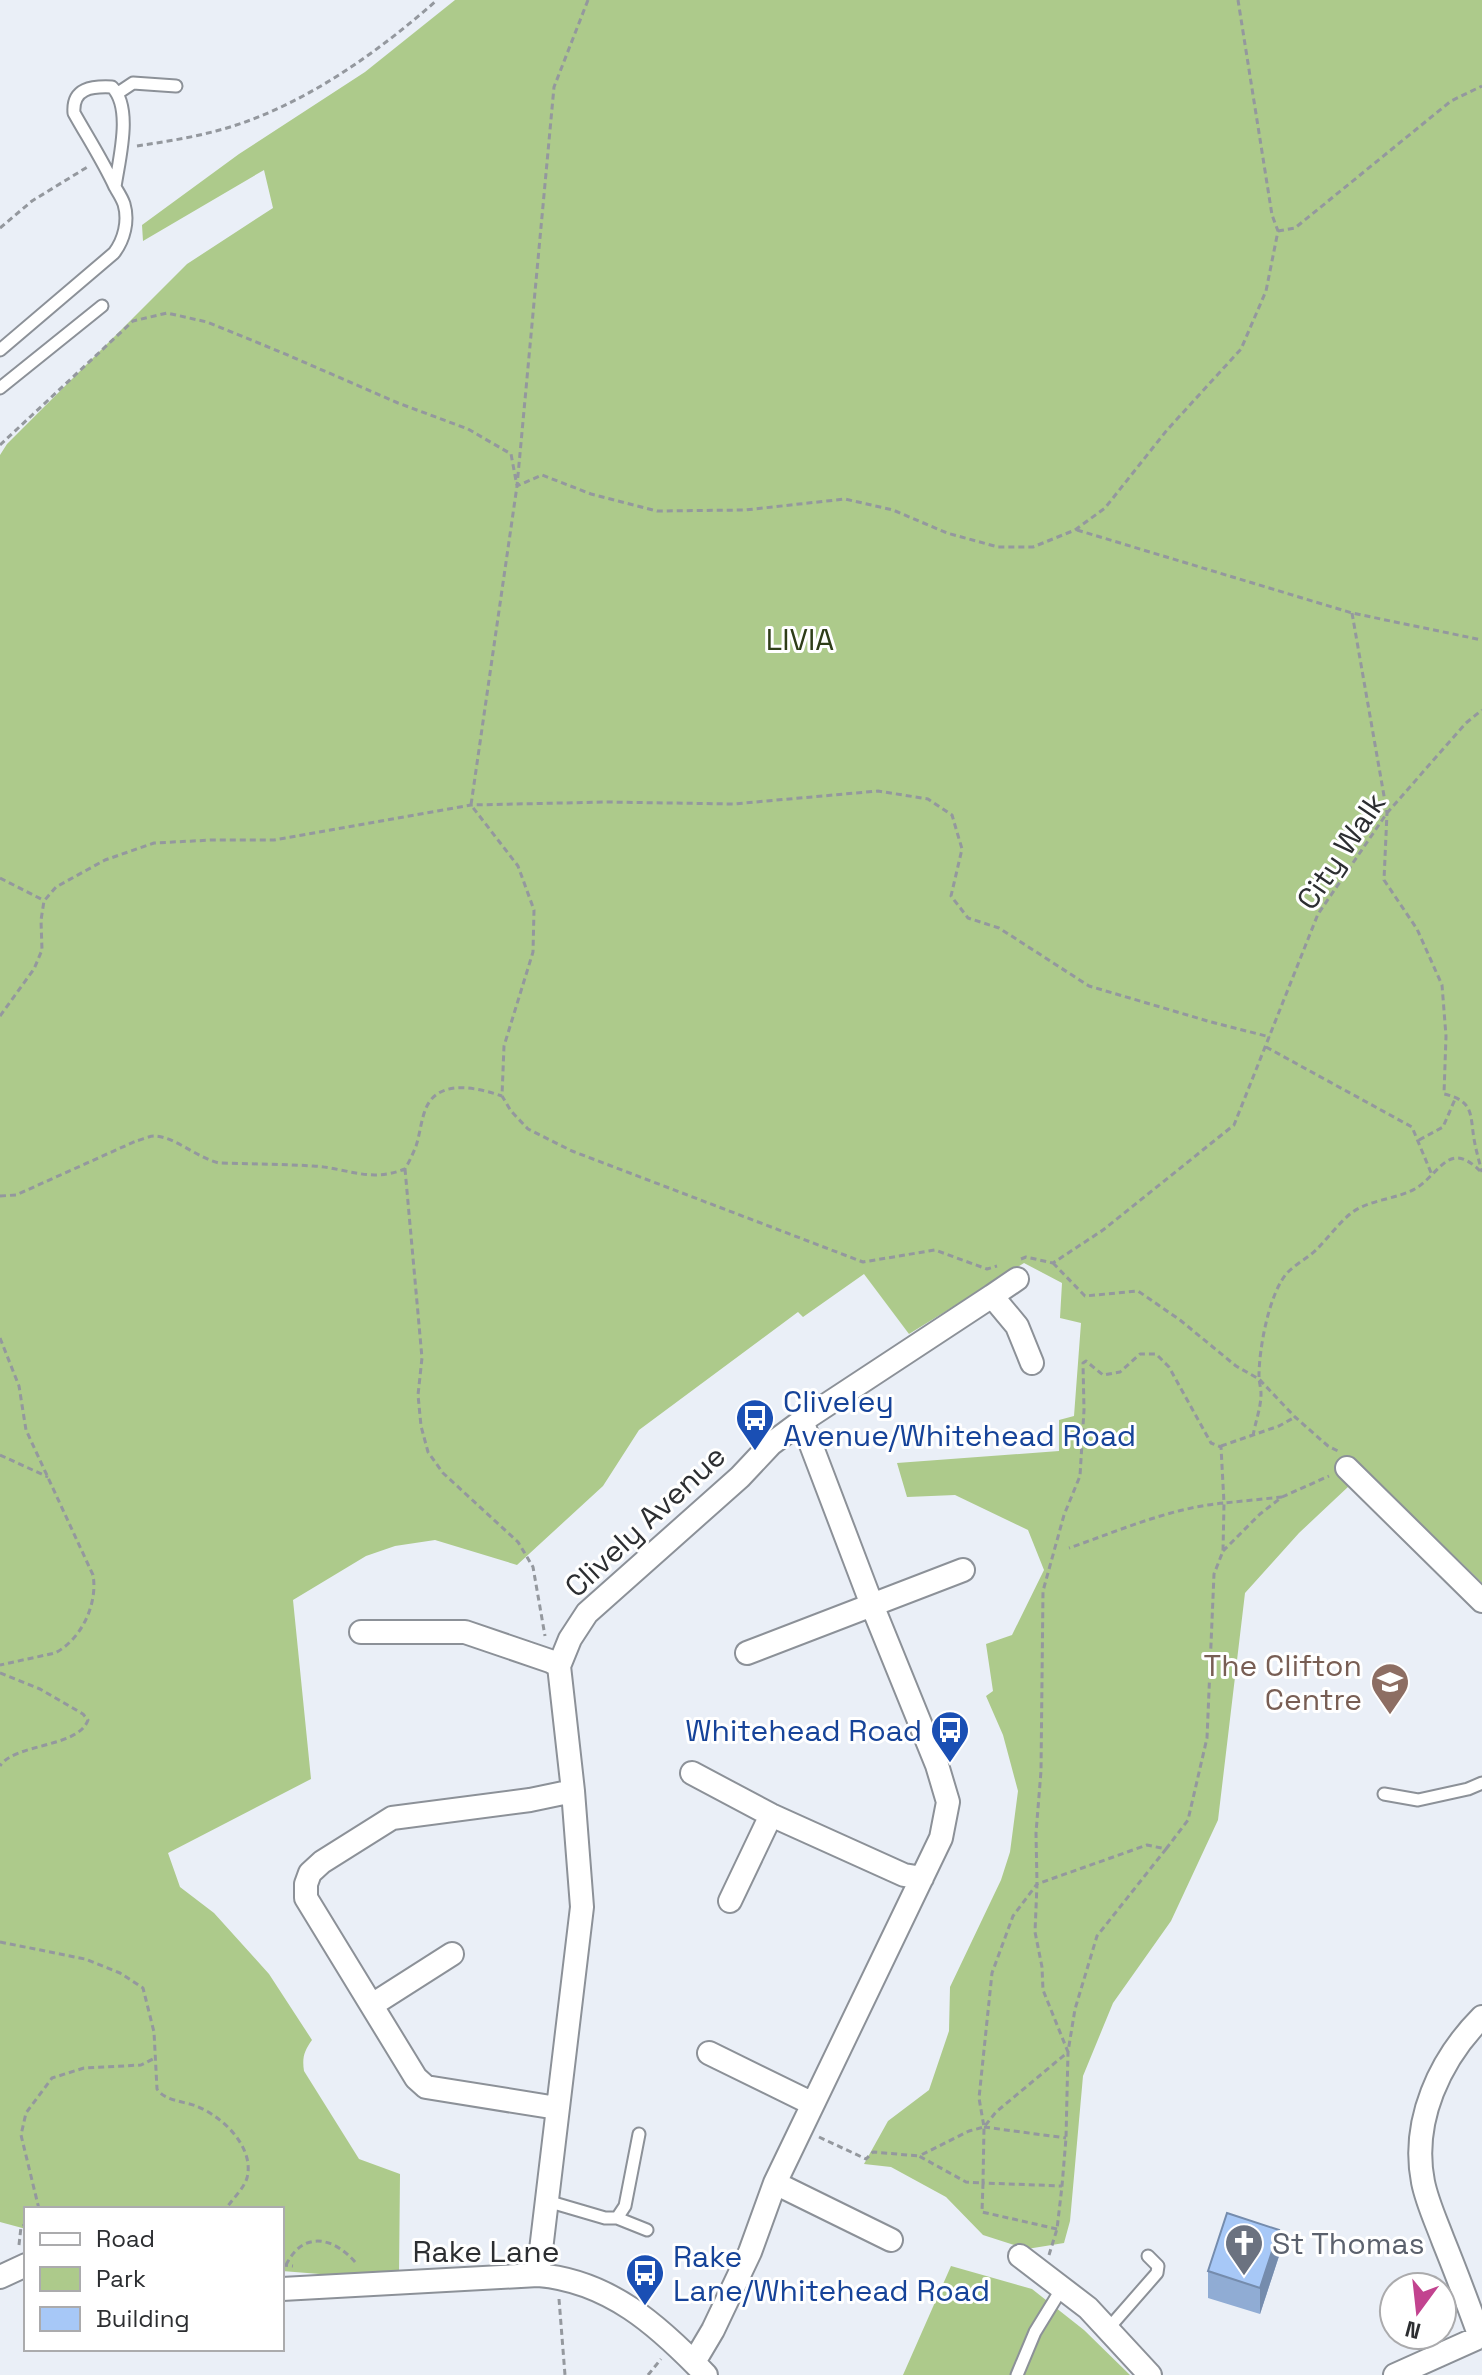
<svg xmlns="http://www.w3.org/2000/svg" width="1482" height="2375" font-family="'Space Grotesk',sans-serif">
<rect width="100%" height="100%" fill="#eaeff7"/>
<path fill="#adca8b" d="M455,0H1482V1583L1366,1470L1299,1533L1245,1593L1218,1820L1171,1921L1113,2003L1083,2076L1070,2221L1064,2243L1027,2249L983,2235L946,2197L891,2167L864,2164L888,2121L929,2090L949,2031L950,1987L1001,1880L1010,1852L1018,1791L1003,1735L986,1696L993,1691L986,1644L1012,1635L1044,1570L1028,1530L955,1495L907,1497L897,1463L1059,1451V1420L1074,1416L1081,1323L1060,1318L1062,1283L1024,1263L909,1334L864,1274L803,1317L798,1312L639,1430L603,1486L517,1565L435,1540L395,1546L366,1556L293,1600L311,1779L168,1853L180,1887L214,1913L269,1974L312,2040C304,2051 302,2058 304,2071L359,2159L400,2174L399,2274L345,2276L282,2271V2209H26V2229L0,2222V455L7,444L187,264L273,208L264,170L143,241L142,225L239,154L365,72Z
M951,2266L1032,2289L1084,2330L1130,2375H903Z"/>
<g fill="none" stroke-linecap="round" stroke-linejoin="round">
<g stroke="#8c9198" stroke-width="15">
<path id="lane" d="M118,93L133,83L176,86
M0,350L114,253C124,240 129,221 124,204C122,198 118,192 115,187C103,161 88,138 74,113C72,88 92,86 112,87C133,108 119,159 115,187
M0,388L102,306
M1384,1794L1418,1800L1468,1789L1482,1783
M547,2201L605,2218H617L625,2206L639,2134
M617,2218L647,2230
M1108,2329L1157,2273L1158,2266L1148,2256
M1017,2375L1035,2332L1062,2288"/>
</g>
<g stroke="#8c9198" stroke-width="26">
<path id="street" d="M992,1296L1017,1279
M1347,1468L1482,1601
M361,1632H465L550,1661L559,1666
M747,1653L963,1570
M692,1773L771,1815L904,1875L922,1878
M730,1901L771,1815
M372,2005L452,1954
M709,2053L813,2104
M557,2108L426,2087L416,2078L306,1898V1884L310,1873L322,1862L392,1818L530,1800L573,1791
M775,2183L891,2240
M1020,2256L1088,2308L1150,2375
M538,2275L582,1907L573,1791L559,1666L570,1639L587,1613L740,1477L771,1444L802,1421L992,1296L1017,1326L1032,1363
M0,2277L26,2265
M282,2289L538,2275C609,2281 658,2325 706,2375
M1480,2337C1468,2304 1456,2272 1443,2240C1436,2221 1427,2202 1423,2182C1411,2121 1440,2059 1482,2017
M694,2362L713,2330L750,2252L775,2183L941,1838L948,1802L937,1765L872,1605L802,1421
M1395,2375L1482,2336"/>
</g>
<path stroke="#94989e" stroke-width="3" stroke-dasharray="6 4" stroke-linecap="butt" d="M588,0L554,87L517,486L471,805L518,866L534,910L533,952L504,1046L502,1096L511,1111L528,1129L572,1151L863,1262L935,1250L987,1269L997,1266
M137,146C163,142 190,138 216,131C297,110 375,55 437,0
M0,228L32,201L89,166
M1278,231L1295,228L1451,101L1482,86
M0,445L133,321L167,313L207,322L283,353L398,403L468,429L511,454L517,486L542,475L591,494L657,511L745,510L845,499L893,510L947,533L998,547H1033L1075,530L1105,508L1167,430L1241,349L1266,291L1278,231L1272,215L1238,0
M1077,530L1352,613L1482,640
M1352,613L1387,813L1384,880L1417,929L1442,985L1446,1036L1444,1094C1474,1101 1470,1114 1474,1139C1476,1150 1479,1161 1482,1172
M0,878L43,900
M0,1016L34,969L42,950L41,920L44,901L56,887L105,860L154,843L212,840H274L471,805L607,802L733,804L878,791L928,799L952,815L962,849L951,896L968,918L999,928L1089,986L1211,1022L1270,1037
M1266,1047L1412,1127L1432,1175
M1419,1140L1443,1127L1456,1097
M405,1169L422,1358L418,1395L421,1426L428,1452L443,1473L518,1542L533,1567L545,1636
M0,1196L16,1195L136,1141C141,1140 149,1136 154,1136C174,1136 197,1158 219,1163C251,1164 282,1164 313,1166C348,1168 369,1183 405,1169C409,1162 413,1154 416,1146C420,1134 421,1120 426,1108C439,1078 478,1088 502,1096
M1021,1259L1026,1257L1053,1263L1103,1230L1234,1125L1318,914L1387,813L1466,723L1482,710
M1053,1263L1085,1296L1138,1291L1180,1320L1236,1366L1259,1379L1295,1417L1328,1446L1338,1451
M0,1338L19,1386L26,1430L93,1575C98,1603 82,1639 55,1653L0,1665
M1253,1436C1255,1423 1261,1408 1261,1394C1261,1388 1259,1382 1259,1376C1259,1349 1269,1292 1288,1272C1297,1263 1308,1258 1317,1249C1328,1238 1338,1224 1350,1214C1368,1199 1401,1199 1418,1187C1441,1171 1450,1140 1481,1172
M1221,1446L1279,1426L1295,1417
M0,1455L48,1477
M1282,1497L1329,1476
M0,1673L40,1689L83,1714L88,1720C78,1748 15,1743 0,1766
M1166,1849L1188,1820L1207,1738L1214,1574L1223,1551L1224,1503L1282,1497L1260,1514L1223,1551
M0,1942L85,1959L120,1973L143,1988L154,2032L157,2089C165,2101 183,2101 196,2106C222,2116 255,2147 247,2178C243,2190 232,2199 226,2209
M984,2127L1066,2138
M819,2137L866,2159L873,2152L919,2156
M39,2209L21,2135L26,2113L52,2078L84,2068L141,2065L155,2058
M1057,2229L982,2212L983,2183L966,2182L919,2156L969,2131L984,2127L979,2098L992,1973L1013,1916L1037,1884L1036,1833L1041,1771L1043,1591L1064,1515L1080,1476L1084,1410L1083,1363L1086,1361L1103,1375L1120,1372L1140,1354H1156L1169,1367L1211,1443L1221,1447L1224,1503C1170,1508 1121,1530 1069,1548
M19,2245L21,2227L26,2224
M1049,2255L1057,2229L1062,2186L1066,2138L1068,2052L1075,2009L1097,1936L1166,1849L1147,1845L1037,1884L1035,1932L1042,1967L1043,1990L1068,2052L996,2112L984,2127L983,2183L1062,2186
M282,2265L293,2266
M286,2265C303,2230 334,2237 356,2263
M559,2299L565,2375
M648,2375L661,2359"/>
<use href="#lane" stroke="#fff" stroke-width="11"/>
<use href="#street" stroke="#fff" stroke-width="22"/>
</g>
<path fill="#90acd4" d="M1279,2256L1260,2314L1208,2298V2271Z"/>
<path fill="#758cad" d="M1279,2230V2256L1260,2314V2288Z"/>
<path fill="#a7c8f7" stroke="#758cad" stroke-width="2" d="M1227,2213L1279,2230L1260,2288L1208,2271Z"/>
<defs>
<g id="bus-pin" transform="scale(2)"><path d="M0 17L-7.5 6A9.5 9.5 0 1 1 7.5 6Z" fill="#1a4fb4" stroke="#fff"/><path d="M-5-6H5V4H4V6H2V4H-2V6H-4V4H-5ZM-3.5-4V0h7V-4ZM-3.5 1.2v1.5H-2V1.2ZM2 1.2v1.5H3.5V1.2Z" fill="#fff"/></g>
<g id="school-pin" transform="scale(2)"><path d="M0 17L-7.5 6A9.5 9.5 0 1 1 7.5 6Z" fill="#8d6e63" stroke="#fff"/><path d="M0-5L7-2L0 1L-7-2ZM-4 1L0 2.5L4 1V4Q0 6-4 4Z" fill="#fff"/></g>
<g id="church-pin" transform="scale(2)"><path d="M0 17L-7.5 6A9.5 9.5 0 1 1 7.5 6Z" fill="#6b7280" stroke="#fff"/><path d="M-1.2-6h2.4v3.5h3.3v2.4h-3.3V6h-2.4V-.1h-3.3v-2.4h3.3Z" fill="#fff"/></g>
</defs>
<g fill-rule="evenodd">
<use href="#bus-pin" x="755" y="1418"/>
<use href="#school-pin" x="1390" y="1682"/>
<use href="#bus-pin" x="950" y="1730"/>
<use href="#church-pin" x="1244" y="2243"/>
<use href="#bus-pin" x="645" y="2273"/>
</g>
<g text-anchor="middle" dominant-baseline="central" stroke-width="6" stroke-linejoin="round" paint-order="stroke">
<g font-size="30" fill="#2e3d18" stroke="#fff">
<text x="800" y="639">LIVIA</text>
</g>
<g font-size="30" fill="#2c2e31" stroke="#fff">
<text transform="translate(1341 851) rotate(-56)">City Walk</text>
<text transform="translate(645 1521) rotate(-43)">Clively Avenue</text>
<text x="486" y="2251">Rake Lane</text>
</g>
<g font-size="30" fill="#164399" stroke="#fff" text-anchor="start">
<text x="783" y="1401">Cliveley<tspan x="783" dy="34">Avenue/Whitehead Road</tspan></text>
<text x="922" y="1730" text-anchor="end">Whitehead Road</text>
<text x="673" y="2256">Rake<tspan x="673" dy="34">Lane/Whitehead Road</tspan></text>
</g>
<g font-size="30" fill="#785e54" stroke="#fff" text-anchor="end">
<text x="1362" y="1665">The Clifton<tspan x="1362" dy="34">Centre</tspan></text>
</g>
<g font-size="30" fill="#5b616d" stroke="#fff" text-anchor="start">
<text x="1272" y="2243">St Thomas</text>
</g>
</g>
<rect x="24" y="2207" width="260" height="144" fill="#ffffff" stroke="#ababad" stroke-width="2"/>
<rect x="40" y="2233" width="40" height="12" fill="#ffffff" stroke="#ababad" stroke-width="2"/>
<text x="96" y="2247" font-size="24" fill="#2c2e31">Road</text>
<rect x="40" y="2267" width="40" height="24" fill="#adca8b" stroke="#ababad" stroke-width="2"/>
<text x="96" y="2287" font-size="24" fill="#2c2e31">Park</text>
<rect x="40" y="2307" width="40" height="24" fill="#a7c8f7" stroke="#ababad" stroke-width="2"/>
<text x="96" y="2327" font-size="24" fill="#2c2e31">Building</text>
<g transform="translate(1418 2311) rotate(195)"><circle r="38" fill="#ffffff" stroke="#ababad" stroke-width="2"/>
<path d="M0-6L14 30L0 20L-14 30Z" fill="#c2438f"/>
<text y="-12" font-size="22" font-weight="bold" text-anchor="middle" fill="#2c2e31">N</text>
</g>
</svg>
